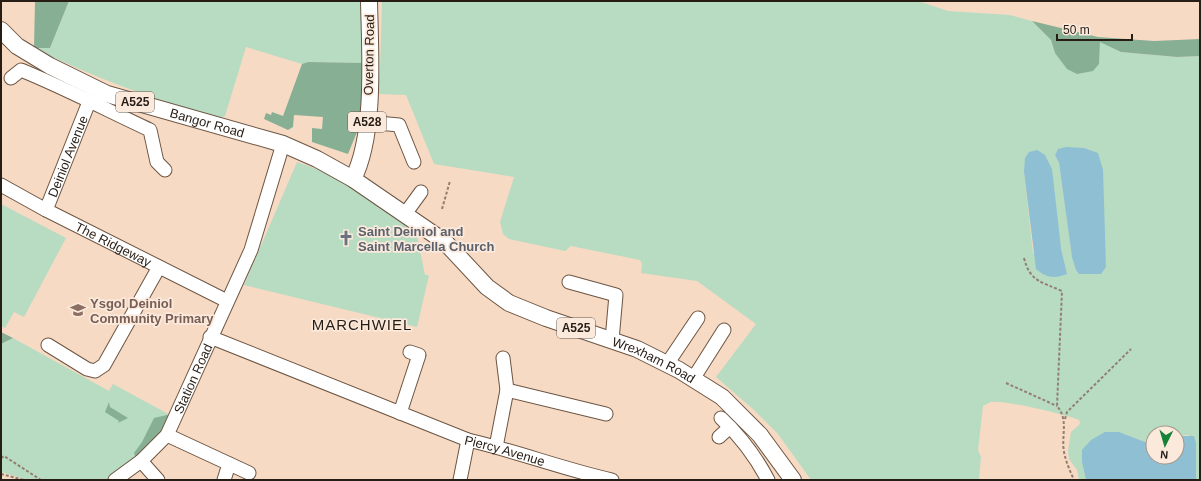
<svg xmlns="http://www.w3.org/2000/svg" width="1201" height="481" font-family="Helvetica,sans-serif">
<rect width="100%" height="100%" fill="#f6dac4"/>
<path fill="#b7dcc2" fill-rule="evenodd" d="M69,1H364L366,63L308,62L302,64L246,47L225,116L220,118C155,100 94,78 34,48H50Z
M382,1H918L948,11L1010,15L1032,21L1051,40L1055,53L1099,64L1100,41L1121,52L1177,57L1200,56V480H1196V443L1188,435L1177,436V433H1153V442H1145L1118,432L1082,462L1086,480H1079L1077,470L1069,459L1068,451L1071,432L1080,424L1079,420C1068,415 1000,399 991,402C988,403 985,405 983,406L978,450L981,457L979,480H811L778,434L754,410L716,377L756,324L697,281L641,273L642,264L640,260L571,246L565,251L509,239L503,234L500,222L514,177L434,164L406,95L377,94L380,69ZM1058,149L1104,241L1106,267L1100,274H1079L1072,256L1059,163L1055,155ZM1024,172L1061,248L1067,274L1033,253Z
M297,162L342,178L406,224L410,230L416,231L425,275H429L417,327L244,285Z
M1,204L66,238L24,317L14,312L5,328L1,326Z
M13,338L109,391L113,384L172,416L153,445L110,480H28L1,472V344Z"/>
<path fill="#87af94" d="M35,1H69L50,48H34Z
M1032,21L1098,37L1154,41L1200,39V56L1177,57L1121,52L1100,42L1099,64L1093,71L1077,74L1067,69L1055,53L1051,40Z
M308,62L366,63L364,115L348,154L312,142V128L322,129L323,117L294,115L293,127L288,130L264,119L266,113L271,115L272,112L283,116L302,64Z
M1,332L13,338L1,344Z
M109,402L110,407L128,418L118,423L119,421L105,412Z
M167,415L172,416L167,427L136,459L134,453L142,442L154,418Z"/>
<path fill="#8ebfd2" d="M1066,147L1084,148L1098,153L1103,170L1106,267L1101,274H1079L1076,270L1072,257L1059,163L1055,155L1058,149Z
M1037,150L1045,155L1052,169L1061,248L1067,274C1054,279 1047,278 1036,269L1024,172L1025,158L1029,152Z
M1105,432H1119L1145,442H1153V457H1177V436H1194L1196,443V480H1086L1082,462V450L1091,440Z"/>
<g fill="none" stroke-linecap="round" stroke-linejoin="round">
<g stroke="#6d5542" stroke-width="15">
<g id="minor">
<path d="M11,78L21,70C65,88 107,110 150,130L157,162L165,170"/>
<path d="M367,122L399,125L414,162"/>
<path id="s1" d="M1,185L46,210L227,301"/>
<path id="s2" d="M46,210L89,102"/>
<path d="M405,214L421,192"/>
<path d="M569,282L616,295L612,340"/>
<path id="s3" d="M210,337L468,440C516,451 563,469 612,480"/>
<path d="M48,345L87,369L95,371L104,365L159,267"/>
<path d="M667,364L698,318"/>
<path d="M693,379L724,330"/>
<path d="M507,390L606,414"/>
<path d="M400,413L419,355L410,352"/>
<path d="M721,418C740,436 756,457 768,480"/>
<path d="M167,435L249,473"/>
<path d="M719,437L730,427"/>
<path d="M496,447L507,390L503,358"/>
<path d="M141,461L158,480"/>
<path id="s4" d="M115,480L141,461L167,435L251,250L283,144"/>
<path d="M224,480L229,464"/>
<path d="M460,480L468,440"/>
</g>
</g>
<g stroke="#6d5542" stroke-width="18">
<g id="major">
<path id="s5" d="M1,30L17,46L50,66L107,94L283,144L317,159L353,179L445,242L487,287L509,303L546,318L637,349L679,370L722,397L760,435L793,480"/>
<path d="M353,179C376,134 370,52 369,1"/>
</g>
</g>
<path stroke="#937f70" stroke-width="2" stroke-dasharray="3 2" stroke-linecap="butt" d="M442,209L450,181
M1024,258C1030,282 1042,282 1062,291L1057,406C1069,420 1061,436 1064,452C1066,462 1070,471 1074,480
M1006,383L1057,406
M1065,419L1067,412L1131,349
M1,458L4,456L41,480
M1,474L24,480"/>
<use href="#minor" stroke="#fff" stroke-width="13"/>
<use href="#major" stroke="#fff" stroke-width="16"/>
</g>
<defs>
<g id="church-bare" transform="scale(1.2)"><path d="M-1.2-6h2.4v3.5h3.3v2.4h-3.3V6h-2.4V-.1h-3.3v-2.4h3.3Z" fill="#6b7280" stroke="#fbe9dc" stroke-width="2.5" paint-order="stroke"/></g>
<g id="school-bare" transform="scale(1.2)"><path d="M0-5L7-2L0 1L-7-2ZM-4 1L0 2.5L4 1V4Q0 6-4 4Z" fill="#8d6e63" stroke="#fbe9dc" stroke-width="2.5" paint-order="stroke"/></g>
</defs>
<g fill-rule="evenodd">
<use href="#church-bare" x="346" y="238"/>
<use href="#school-bare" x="78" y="310"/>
</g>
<g text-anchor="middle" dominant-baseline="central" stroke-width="3.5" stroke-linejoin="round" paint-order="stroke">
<g fill="#fbe9dc" stroke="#675a51" stroke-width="1">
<rect x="116" y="92" width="38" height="20" rx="3"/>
<rect x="348" y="112" width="38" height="20" rx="3"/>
<rect x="557" y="318" width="38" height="20" rx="3"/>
</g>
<g font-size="12" font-weight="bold" fill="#271d15">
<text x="135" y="102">A525</text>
<text x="367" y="122">A528</text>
<text x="576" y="328">A525</text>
</g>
<g font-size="13" fill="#271d15" stroke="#fbe9dc">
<text transform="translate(369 55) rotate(-89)">Overton Road</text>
<text stroke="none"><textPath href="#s5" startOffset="229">Bangor Road</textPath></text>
<text stroke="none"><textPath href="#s2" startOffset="58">Deiniol Avenue</textPath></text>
<text stroke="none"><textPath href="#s1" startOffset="127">The Ridgeway</textPath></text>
<text stroke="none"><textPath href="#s5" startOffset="742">Wrexham Road</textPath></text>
<text stroke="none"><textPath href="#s4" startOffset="131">Station Road</textPath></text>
<text stroke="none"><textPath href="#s3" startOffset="316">Piercy Avenue</textPath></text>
</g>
<g font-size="13" font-weight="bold" fill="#5b616d" stroke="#fbe9dc" text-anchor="start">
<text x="358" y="231">Saint Deiniol and<tspan x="358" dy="15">Saint Marcella Church</tspan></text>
</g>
<g font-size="13" font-weight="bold" fill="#785e54" stroke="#fbe9dc" text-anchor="start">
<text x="90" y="303">Ysgol Deiniol<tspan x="90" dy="15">Community Primary</tspan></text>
</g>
<g font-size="15" letter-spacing="1" fill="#271d15" stroke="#fbe9dc">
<text x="362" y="324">MARCHWIEL</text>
</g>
</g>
<rect width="1201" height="481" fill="none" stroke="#271d15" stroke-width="4"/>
<g transform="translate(1165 445) rotate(185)"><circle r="19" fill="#fbe9dc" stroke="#a6978c"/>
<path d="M0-3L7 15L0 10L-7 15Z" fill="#158238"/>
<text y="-6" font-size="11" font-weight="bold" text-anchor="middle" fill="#271d15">N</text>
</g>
<path d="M1057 34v6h75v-6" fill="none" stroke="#271d15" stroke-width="2"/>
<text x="1063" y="34" font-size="12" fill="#271d15" stroke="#fbe9dc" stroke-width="3" paint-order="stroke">50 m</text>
</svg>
